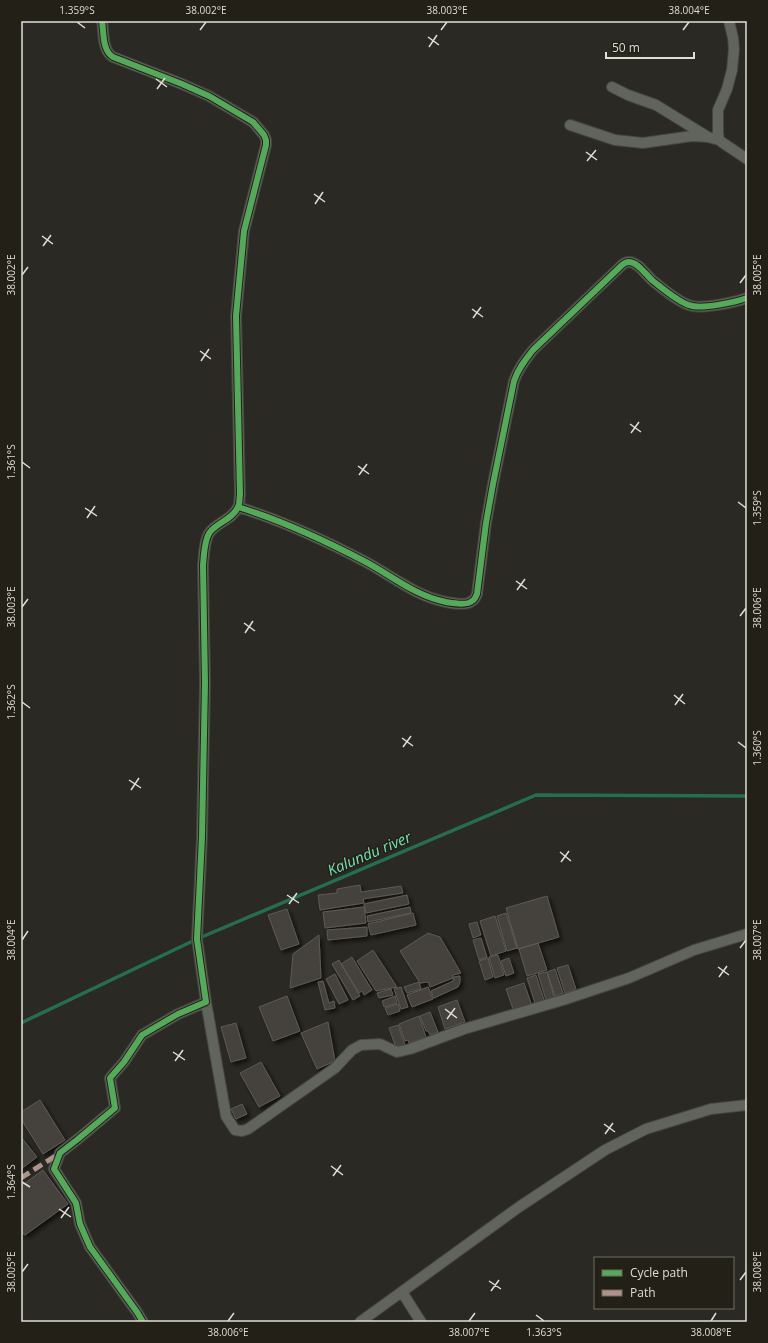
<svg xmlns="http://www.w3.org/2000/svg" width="768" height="1343" font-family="'Open Sans',sans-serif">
<defs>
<filter id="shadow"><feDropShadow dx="3" dy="3" stdDeviation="2" flood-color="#0009"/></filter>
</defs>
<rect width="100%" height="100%" fill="#2a2923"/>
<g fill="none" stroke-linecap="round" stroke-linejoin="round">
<path stroke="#256e53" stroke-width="3.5" d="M21,1023L197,939L536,795L747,796"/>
</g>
<path fill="#44423d" stroke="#5d5a56" filter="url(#shadow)" d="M360,885L361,892L401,886L403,893L363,899L364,903L320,910L318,895L337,893V889Z
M407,895L409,904L366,913L364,904Z
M547,896L559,937L518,949L506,908Z
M364,907L366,923L325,928L323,912Z
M410,907L411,913L368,922L367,916Z
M287,909L299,944L281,950L268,915Z
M413,913L416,925L371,935L368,924Z
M506,913L517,948L507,951L497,916Z
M495,916L506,951L491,956L480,921Z
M477,922L481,935L473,938L469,924Z
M367,927V936L328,940L327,930Z
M428,933L440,937L461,973L453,975V978L430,987L428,982L420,983L400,951Z
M319,935L321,978L290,988L293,954Z
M481,938L487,957L479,960L473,940Z
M538,943L547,970L527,976L519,949Z
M373,950L397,987L376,991L357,961Z
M498,955L504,975L495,978L489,957Z
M352,957L372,990L364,995L362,991L359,993L341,964Z
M488,958L493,977L485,980L479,961Z
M509,958L514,973L506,976L501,961Z
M339,960L360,996L353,1000L332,964Z
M568,965L576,989L565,993L557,968Z
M555,969L563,993L555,996L547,972Z
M547,972L554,997L546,1000L538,974Z
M335,974L348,1000L339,1004L326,979Z
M536,975L544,1000L535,1003L527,978Z
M460,976V982L458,987L434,998L431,991L453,981L454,977Z
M323,981L329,1003L334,1001L335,1008L325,1010L318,982Z
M419,982L421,989L407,993L404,987Z
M524,983L532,1006L514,1012L506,989Z
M401,987L408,1007L401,1009L394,989Z
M428,987L433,999L412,1007L407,995Z
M391,989L393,995L379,998L377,993Z
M287,996L300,1031L273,1041L259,1007Z
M395,996L397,1003L384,1007L382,1001Z
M457,1000L465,1022L445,1029L438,1007Z
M398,1004L400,1011L388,1015L385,1008Z
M430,1012L438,1032L430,1035L428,1031H426L420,1016Z
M419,1016L426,1037L409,1043L408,1040L405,1041L399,1024Z
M328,1022L335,1061L317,1069L301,1033Z
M236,1023L246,1058L231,1062L221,1027Z
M398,1025L405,1045L396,1048L389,1028Z
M261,1062L280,1096L259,1107L240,1073Z
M40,1100L65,1140L43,1154L21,1119V1112Z
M242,1104L247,1114L236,1119L231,1109Z
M21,1137L37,1157L21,1169Z
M43,1170L68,1204L25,1235L21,1232V1186Z"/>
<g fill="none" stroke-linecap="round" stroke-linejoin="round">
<g stroke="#464541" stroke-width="12">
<path id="street" d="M102,21C104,33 102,50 113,57L182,84L209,96L253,122L264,135L266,140V145L244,231L236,316L240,495C239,499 240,504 238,507C233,519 218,522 210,532C204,540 204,556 203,565L205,683L202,837L197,939L206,1002L178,1014L142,1035L124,1062L110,1078L115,1108L78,1139L60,1153L54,1169L76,1203L80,1224L90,1247L137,1312L143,1322
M729,21L733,38L734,49L732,70L727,89L718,110V133L719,140L723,143L747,159
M612,87L628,95L656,105L708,137
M570,125L615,140L643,143L692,136L708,137L719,140
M238,507C283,521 322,539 364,561C391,575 415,596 446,602C452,603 467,606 472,601C475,600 476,596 477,594L486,523L493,484L514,381C518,369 525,360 533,350L621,266C623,264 626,262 629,262C638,262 646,275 653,281C662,288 678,302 689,305C701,310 735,302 747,298
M206,1002L226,1116L235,1130L242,1131L248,1129L335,1068L352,1050L361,1045L380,1044L397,1052L410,1049L464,1029L563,1000L629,978L694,950L747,934
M402,1292L421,1322
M360,1322L519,1207L605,1150L646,1129L711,1109L747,1105"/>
</g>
<use href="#street" stroke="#60645c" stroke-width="10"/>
<path stroke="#af9288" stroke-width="5" stroke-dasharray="10 5" stroke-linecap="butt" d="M21,1178L60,1153"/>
<g stroke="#232017" stroke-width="8">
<path id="cycleway" d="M102,21C104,33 102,50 113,57L182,84L209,96L253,122L264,135L266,140V145L244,231L236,316L240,495C239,499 240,504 238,507C233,519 218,522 210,532C204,540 204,556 203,565L205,683L202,837L197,939L206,1002L178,1014L142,1035L124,1062L110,1078L115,1108L78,1139L60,1153L54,1169L76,1203L80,1224L90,1247L137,1312L143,1322
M238,507C283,521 322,539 364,561C391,575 415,596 446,602C452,603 467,606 472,601C475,600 476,596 477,594L486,523L493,484L514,381C518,369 525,360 533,350L621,266C623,264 626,262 629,262C638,262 646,275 653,281C662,288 678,302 689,305C701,310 735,302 747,298"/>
</g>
<use href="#cycleway" stroke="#51ab58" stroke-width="6"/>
</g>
<path fill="none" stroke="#dfded7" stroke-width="1.5" d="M77,22L85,28M200,30L206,22M441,30L447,22M683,30L689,22M428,37L439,45M429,47L437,35M156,79L167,87M157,89L165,78M586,152L597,160M587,161L596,150M314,194L325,202M315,204L323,192M42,236L53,244M43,246L51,235M22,275L28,267M740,283L746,275M472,309L483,317M473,318L481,307M200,351L211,359M201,361L209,349M630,424L641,432M631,433L639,422M22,462L30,468M358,466L369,474M359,475L367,464M738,502L746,508M85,508L97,516M87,518L95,506M516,581L527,589M517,590L525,579M22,607L28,599M740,616L746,608M244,623L255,631M245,633L253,621M674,695L685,704M22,702L30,708M675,705L683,694M402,738L413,746M738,742L746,748M403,747L411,736M129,780L141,788M131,790L139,778M560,852L571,861M561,862L569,851M287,895L299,903M289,904L297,893M22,940L28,931M740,948L746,940M718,967L729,975M719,977L727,966M445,1009L457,1018M447,1019L455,1008M173,1052L185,1060M175,1061L183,1050M604,1124L615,1132M605,1134L613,1123M331,1166L343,1175M333,1176L341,1165M22,1182L30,1187M59,1209L71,1217M61,1218L69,1207M22,1272L28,1264M740,1280L746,1272M489,1281L501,1289M491,1291L499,1280M536,1315L544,1321M228,1321L234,1313M469,1321L475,1313M711,1321L716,1313"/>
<g text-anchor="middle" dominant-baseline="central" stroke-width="3" stroke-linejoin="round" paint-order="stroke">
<g font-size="15" font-style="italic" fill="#74e2b6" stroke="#232017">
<text transform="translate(369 853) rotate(-23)">Kalundu river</text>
</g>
</g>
<rect width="768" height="1343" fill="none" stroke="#232017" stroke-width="44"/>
<rect x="594" y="1257" width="140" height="52" fill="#232017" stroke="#6e6c64"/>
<rect x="602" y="1270" width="20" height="6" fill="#51ab58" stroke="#6e6c64"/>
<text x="630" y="1277" font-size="12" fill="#dfded7">Cycle path</text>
<rect x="602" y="1290" width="20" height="6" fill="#af9288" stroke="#6e6c64"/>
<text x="630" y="1297" font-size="12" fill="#dfded7">Path</text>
<path d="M606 52v6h88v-6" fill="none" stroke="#dfded7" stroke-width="2"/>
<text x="612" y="52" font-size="12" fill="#dfded7" stroke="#232017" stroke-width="3" paint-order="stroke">50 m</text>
<rect x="22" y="22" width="724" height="1299" fill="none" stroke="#dfded7" stroke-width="1.5"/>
<g font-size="10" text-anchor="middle" fill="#dfded7">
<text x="77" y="14">1.359°S</text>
<text x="206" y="14">38.002°E</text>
<text x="447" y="14">38.003°E</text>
<text x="689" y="14">38.004°E</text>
<text transform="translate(11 275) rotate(-90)" y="4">38.002°E</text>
<text transform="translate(757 275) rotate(-90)" y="4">38.005°E</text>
<text transform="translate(11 462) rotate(-90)" y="4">1.361°S</text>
<text transform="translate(757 508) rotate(-90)" y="4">1.359°S</text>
<text transform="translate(11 607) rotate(-90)" y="4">38.003°E</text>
<text transform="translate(757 608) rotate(-90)" y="4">38.006°E</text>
<text transform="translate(11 702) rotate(-90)" y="4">1.362°S</text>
<text transform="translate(757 748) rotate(-90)" y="4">1.360°S</text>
<text transform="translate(11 940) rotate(-90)" y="4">38.004°E</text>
<text transform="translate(757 940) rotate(-90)" y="4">38.007°E</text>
<text transform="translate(11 1182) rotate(-90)" y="4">1.364°S</text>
<text transform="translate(11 1272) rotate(-90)" y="4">38.005°E</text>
<text transform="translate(757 1272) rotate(-90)" y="4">38.008°E</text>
<text x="228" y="1336">38.006°E</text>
<text x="469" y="1336">38.007°E</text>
<text x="544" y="1336">1.363°S</text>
<text x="711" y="1336">38.008°E</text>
</g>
</svg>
